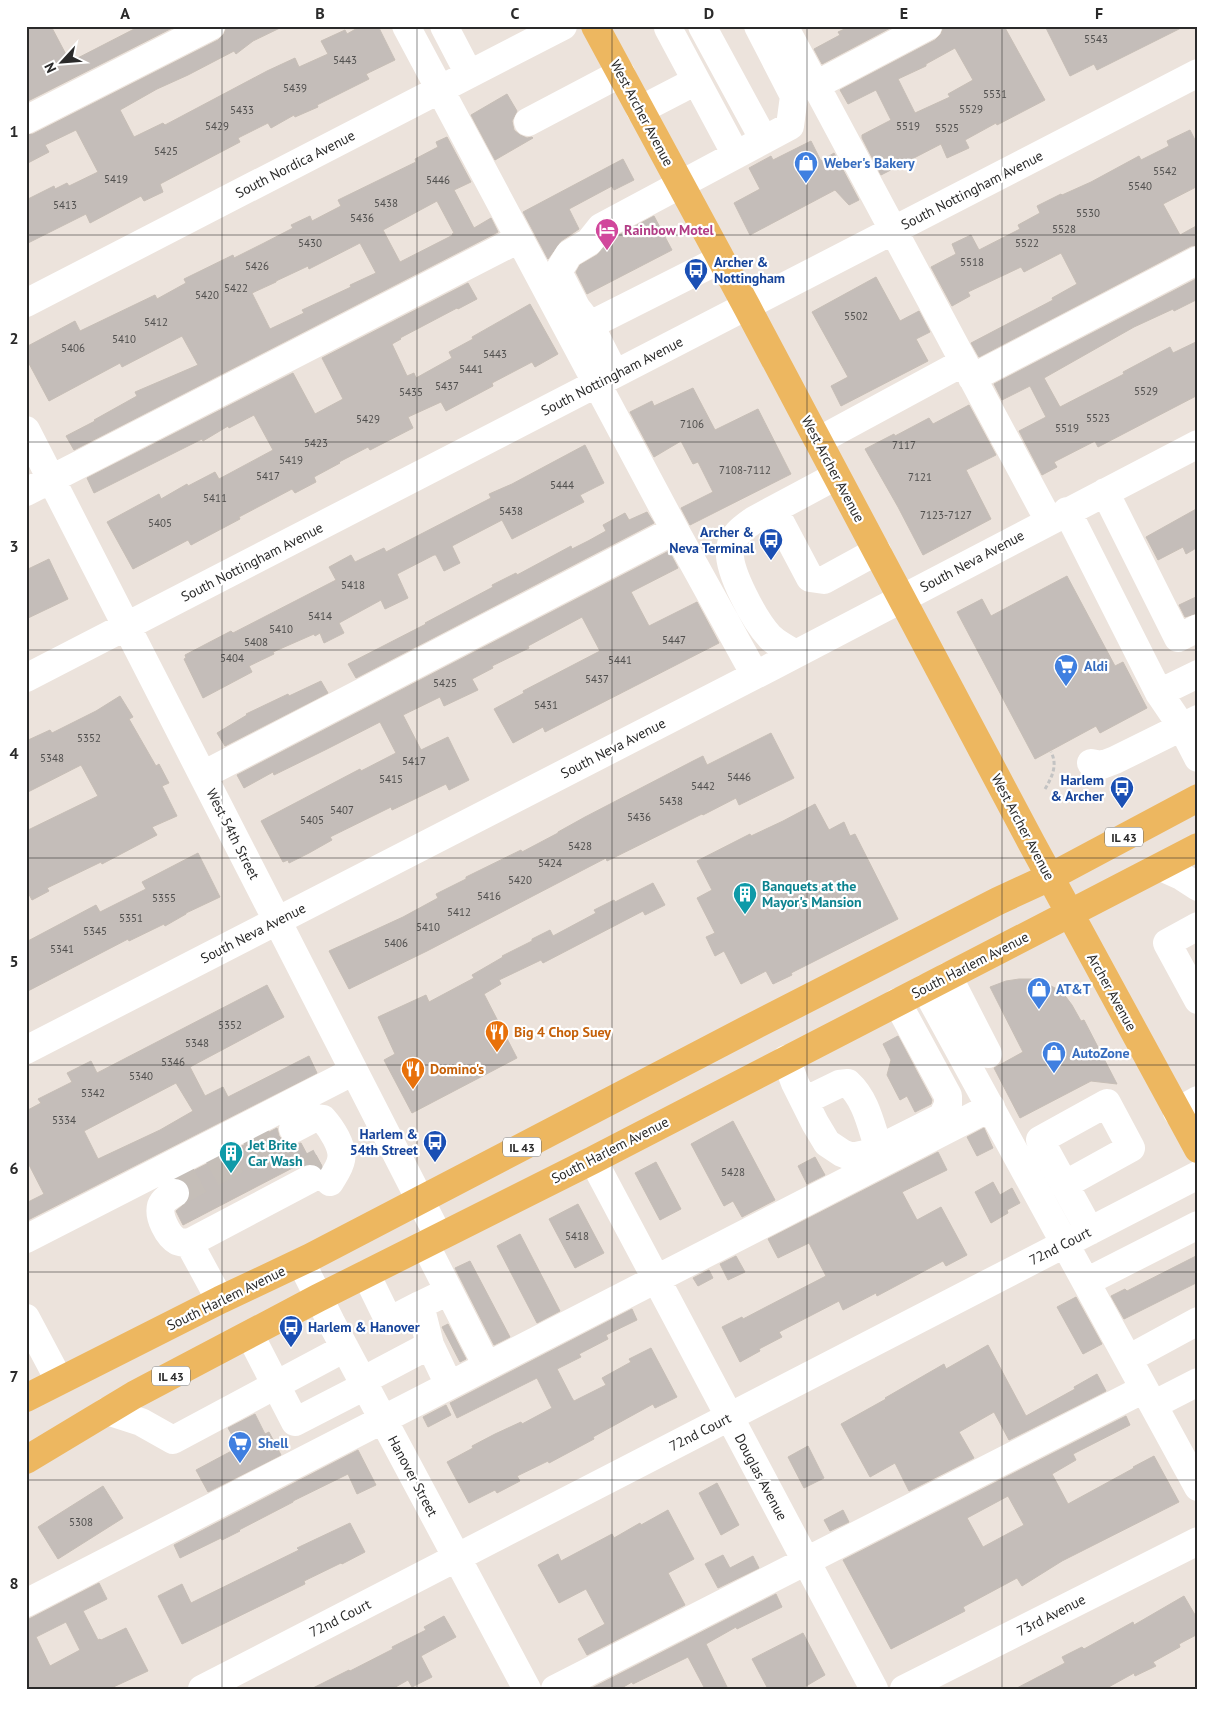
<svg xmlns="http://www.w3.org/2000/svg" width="1224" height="1715" font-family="'PT Sans',sans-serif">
<rect width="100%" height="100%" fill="#ece3dc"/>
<path fill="#c4bdb9" stroke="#c7beb6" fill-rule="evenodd" d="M26,26H51L70,62L140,26H176L26,102Z
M227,26H284L253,41L236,54L234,51L188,75L157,89L120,110L134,137L163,123L165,125L267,71L295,58L299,67L328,54L321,41L345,30L347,34L361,26H378L395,60L366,74L369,79L317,105L318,107L295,117L294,115L271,128L268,123L238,138L240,142L160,184L163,192L144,201L141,196L90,223L86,214L26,244V200L54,186L55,189L67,183L69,186L98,172L76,130L45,145L49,152L26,164V135L33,134L218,40L224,34Z
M851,26H894L822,64L814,49L840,35L838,32Z
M944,26H1004L1045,100L997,125L996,123L965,140L969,148L947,158L941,144L881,175L862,138V135L891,120L876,90L848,104L840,90L935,40L941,34ZM955,48L973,80L948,94L950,97L915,113L898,79L926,66V64Z
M1045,26H1185L1097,70L1094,64L1070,76Z
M507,94L517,111L512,121L514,130L520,135L527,138L532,137L533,138L495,160L471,115Z
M1190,130L1198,146V186L1163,204L1180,235L1198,225V245L1191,246L979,357L971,343L1053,300L1052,298L1077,284L1061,253L1024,272L1021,267L968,292L970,296L952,306L931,267L956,254L952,244L971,235L979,250L1020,229L1018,225L1040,213L1037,206L1061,194L1062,195L1091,182L1139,156L1141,160L1169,146L1167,141Z
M447,137L471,182L454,190L474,228L491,218L498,232L74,450L66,436L95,421L94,420L137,396L135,392L198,365L182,336L122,367L120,363L49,401L26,358V347L75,321L80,331L155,295L157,299L186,283L184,279L233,255L234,258L264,243L293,228L291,225L310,216L312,221L341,206L338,200L416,162L415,159L438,147L436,142ZM437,201L454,233L452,234L453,235L400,262L383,230ZM360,243L376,273L350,285L351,287L302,310L304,313L270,329L252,293L276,282V281L308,266L309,269Z
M811,141L821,161L834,153L859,200L849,205L835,190L750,235L734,203L760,189L749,168L771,156L773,160Z
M623,159L634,180L614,190L612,186L569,209L579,229L561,241L548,259L523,212Z
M654,216L672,250L587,294L576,272L580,265L597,255L611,239Z
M876,277L900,321L919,311L930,332L916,339L928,361L841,406L831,386L848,377L812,312Z
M1198,278V299L1174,311L1173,309L1134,327L1044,378L1060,407L1124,374L1123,372L1170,347L1173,353L1198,341V395L1098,447L1095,441L1054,462L1057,467L1042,475L1019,431L1046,417L1030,386L1002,400L994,384Z
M468,283L477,299L458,309L457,308L400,338L401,339L392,344L407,376L414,373L416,378L452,358L449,352L473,339L472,337L530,304L558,354L535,367L532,362L492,383L493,386L446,411L441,402L408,417L413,428L370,450L368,447L339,462L340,463L314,477L316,482L295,493L292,489L239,517L240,519L191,545L188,540L133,569L107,522L159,494L161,499L187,484L188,486L215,472L219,479L273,450L254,415L229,428L228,426L203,441L202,439L94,493L87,478L293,373L315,414L343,399L322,358Z
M693,388L715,430L758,409L791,474L690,525L681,508L713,492L698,462L693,464L681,441L654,457L630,412L652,401L654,406Z
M969,405L996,455L966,470L991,519L923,555L898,507L865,449L894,434L895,436L929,418L933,424Z
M585,445L604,483L580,495L584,502L512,539L502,520L452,546L460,563L444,571L436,555H434L397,574L408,598L385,609L381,600L339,623L344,633L324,643L320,633L315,636L314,634L273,652L274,654L249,666L252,672L203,698L184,659L186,658L185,655L231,631L233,633L336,580L329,567L351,555L355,562L384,548L386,552L491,498L489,494L512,484Z
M1198,508V547L1186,554L1183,547L1158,560L1146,537Z
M647,512L654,523L356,678L348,664L426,624L425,623L493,587L492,585L516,573L517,575L571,546L572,549L588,541L606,531L603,525L625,513L629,520Z
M669,551L678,568L631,592L649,626L697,602L719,643L545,732L543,727L513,743L494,709L524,693L523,691L600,651L582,617L528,646L529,648L492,666L493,668L472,679L478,690L444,706L440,697L403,715L421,750L448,737L469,780L449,790L446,784L392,810L391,807L330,837L332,840L309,853L289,863L288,860L283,862L261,821L360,769L361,771L396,753L380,722L325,750L274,775L273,772L244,788L237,775Z
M49,559L68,599L26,619V570Z
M1067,576L1115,666L1123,662L1147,708L1100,733L1096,726L1035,759L957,612L982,599L991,616Z
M1198,596V613L1185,617L1179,605Z
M321,681L328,693L225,746L217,733L247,715L246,714L288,694L289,696Z
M120,696L133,717L129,719L156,766L159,764L169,783L162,786L177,816L152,827L157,835L102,864L101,862L47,888L49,891L32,900L26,889V831L98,796L81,765L26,793V741L50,730L52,733L96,711Z
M771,733L794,778L739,805L736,798L703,815L702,814L607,861L606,858L427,951L349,989L329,951L403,917L438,898L436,894L466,879V877L521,850L522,852L558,833V832L585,817L693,761L703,756L707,765Z
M815,804L829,830L844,822L850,836L855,834L898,919L791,973L792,975L773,984L766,971L741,984L724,951L715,956L706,937L715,933L697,898L712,890L697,861L750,834L751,836L783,821Z
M198,853L220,897L186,913V914L165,926L164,924L129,941L128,939L26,992V942L96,905L100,912L146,889L142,882Z
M653,883L665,905L645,915L643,911L543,963L541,960L499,980L501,984L484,994L517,1058L412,1113L384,1060L395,1054L378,1017L426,995L429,1002L474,978L472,975L503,957L502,956L532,941V939L550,930L553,936L596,913L594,910L614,900L615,902Z
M1019,979H1032L1045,983L1057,989L1066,997L1072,1005L1081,1021L1084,1020L1117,1084L1091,1081L1020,1118L994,1068L1023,1052L990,987L1006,981Z
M267,985L284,1017L190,1067L205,1096L223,1087L228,1097L309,1056L317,1073L26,1221V1203L44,1194L26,1159V1111L41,1103L38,1099L72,1082L67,1073L91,1061L97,1073ZM176,1083L193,1111L160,1130L98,1159L84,1131Z
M898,1036L932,1100L931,1104L915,1112L907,1096L900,1100L887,1075L891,1060L883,1044Z
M733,1121L775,1200L742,1217L733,1201L724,1206L691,1144Z
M277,1128L279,1136L284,1142L292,1145L301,1143L309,1158L316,1155L322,1166L320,1168L311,1163L303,1165L302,1163L183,1225L176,1211L188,1201L191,1192L188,1185L183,1180L179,1178Z
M984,1128L993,1148L977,1156L967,1137Z
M938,1152L947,1170L902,1192L917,1220L941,1207L967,1255L946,1266L943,1261L877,1296L876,1293L843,1310L839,1301L779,1332L782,1337L759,1349L760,1351L740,1362L722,1327L742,1317L743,1319L766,1307L826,1276L809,1243L778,1258L768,1239Z
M815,1157L825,1175L807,1184L798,1166Z
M656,1162L681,1209L660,1220L635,1173Z
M993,1182L1000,1195L1012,1188L1020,1203L1007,1210L1008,1213L991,1223L975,1192Z
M578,1204L604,1253L575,1268L549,1219Z
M520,1234L560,1311L537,1323L497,1246Z
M1198,1255V1282L1124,1319L1111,1296L1125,1289L1127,1291Z
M736,1256L745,1272L728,1280L720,1264Z
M470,1261L510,1337L494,1345L455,1268Z
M709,1270L713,1278L698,1286L693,1278Z
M1076,1297L1102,1344L1083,1354L1057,1307Z
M632,1309L637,1320L606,1335L608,1339L579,1354L581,1357L557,1369L572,1398L574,1401L606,1385L602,1378L631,1362L629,1359L651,1348L677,1397L655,1408L653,1404L593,1437L594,1439L549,1463L548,1461L517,1476L520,1481L497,1493L495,1490L469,1503L447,1462L473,1448L472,1446L495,1434L521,1422L522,1424L552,1408L537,1378L457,1418L450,1403Z
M448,1324L466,1359L460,1362L442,1327Z
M988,1345L1026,1416L1075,1389L1074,1387L1097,1374L1106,1391L1009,1440L994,1412L959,1432L974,1458L909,1491L895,1463L870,1477L841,1424L886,1399L885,1398L944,1364L946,1369Z
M446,1405L451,1415L428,1427L423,1417Z
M255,1414L265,1434L269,1432L281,1455L208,1492L196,1470L239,1447L228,1428Z
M1126,1416L1130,1425L1073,1454L1076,1460L1052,1474L1068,1504L1134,1468L1133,1467L1154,1456L1179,1502L1062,1561L1022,1586L1017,1578L963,1607L965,1611L891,1649L843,1560ZM1008,1496L1024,1525L983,1547L967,1518Z
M808,1446L824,1478L804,1488L788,1457Z
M358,1450L376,1485L357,1494L348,1474L293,1501V1502L239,1530L240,1531L222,1540L221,1538L180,1558L174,1545Z
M717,1483L739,1525L721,1535L699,1493Z
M103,1486L123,1518L58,1559L38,1527Z
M668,1510L694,1559L668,1573L685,1605L587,1655L578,1639L605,1624L586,1589L559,1603L538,1565L558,1554L561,1561L612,1534L614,1538L640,1523L641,1525Z
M843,1510L849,1522L830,1531L824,1520Z
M350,1523L365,1552L342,1564L341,1563L304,1581L305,1584L182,1644L158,1596L182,1584L191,1603L299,1550L297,1548Z
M723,1555L730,1568L753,1556L759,1568L718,1588L705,1564Z
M99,1583L107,1599L83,1611L98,1640L100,1639L101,1640L126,1628L148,1671L109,1689H26V1618L27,1620L33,1617ZM66,1622L80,1650L50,1666L36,1637Z
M776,1594L782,1607L737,1629L736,1627L706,1644L728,1689H705L688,1657L633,1684L632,1682L620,1689H590Z
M1184,1596L1198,1620V1634L1179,1644L1180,1647L1153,1662L1156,1666L1135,1676L1134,1673L1105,1689H1015L1065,1663L1062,1657L1082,1647L1084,1649L1133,1622L1134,1625Z
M444,1616L456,1637L421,1656L432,1677L412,1687L408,1680L392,1689H311L349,1670L350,1671L393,1649L392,1647L426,1630L424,1627Z
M803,1633L825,1675L801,1689H768L752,1659Z"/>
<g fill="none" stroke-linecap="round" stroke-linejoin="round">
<path stroke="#c5beb8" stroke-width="28" stroke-dasharray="28 14" stroke-linecap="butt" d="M305,1170L320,1162
M175,1193L293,1129"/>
<path stroke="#c3c3c3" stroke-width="3" stroke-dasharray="4 2.5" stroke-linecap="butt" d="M1045,789C1052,777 1058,765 1051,752"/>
<path stroke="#fff" stroke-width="28" d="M406,26L675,530L755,675
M444,26L469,74
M671,26L668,28L736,155
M702,26L764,140
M784,26L1049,521
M816,85L928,26
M640,110L696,81
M26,120L211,26
M528,122L621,73
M721,259L590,325L576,307L558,272L569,254L589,242L601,227L790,126L794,96L758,26
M26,303L563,26
M590,325L615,374
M972,378L1198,260
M26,430L439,1237
M818,441L964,362
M26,492L519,239
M1105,492L1178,638L1198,628
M774,510L810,578L824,580L877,551
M1067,511L1159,693L1182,727L1198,758
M796,654C787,649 777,644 770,637C755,621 727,570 730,549C732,535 743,528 754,520L836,476
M26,678L1198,73
M1159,693L1198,674
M1091,763L1102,765L1115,760L1198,719
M203,775L675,530
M1161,867L1181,876L1198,887
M1198,926L1167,943L1198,1000
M948,976L988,1054
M925,988L1198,1487
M26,1050L773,666L1198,444
M786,1059L795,1083L815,1123L827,1143L842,1153L852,1157L870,1153L942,1117L948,1105V1096L897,1002
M804,1101L839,1084L848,1083C870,1103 872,1136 884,1162
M1177,1112L1198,1100
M293,1129L314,1118L323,1119C331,1128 344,1147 341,1160C340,1167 334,1175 330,1182
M593,1160L874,1689
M1064,1185L1131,1148L1107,1103L1040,1140L1090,1231
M175,1193C170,1196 163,1200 161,1206C158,1217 168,1236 177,1241C180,1243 186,1242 189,1243
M26,1239L354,1071
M425,1244L487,1366
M301,1262L331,1322L527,1689
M366,1274L389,1321L420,1305
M1086,1282L1198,1225
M449,1291L420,1305L430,1345L449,1385
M220,1300L189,1243L310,1179
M26,1318L59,1380
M250,1335L295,1422L365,1386
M1128,1359L1198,1321
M362,1381L430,1345
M1153,1405L1198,1382
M107,1411L141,1422L173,1440L345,1348
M26,1603L991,1107
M202,1689L1198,1175
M555,1689L1144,1389
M904,1689L1198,1541"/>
<path stroke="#edb760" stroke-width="28" d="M595,26L747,307L1031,842L1198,1149
M26,1398L220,1300L311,1257L748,1029L998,901L1050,877L1198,798
M26,1460L134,1395L318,1298L593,1160L1198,847"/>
</g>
<path fill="none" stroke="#2a2a2a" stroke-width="1" stroke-opacity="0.55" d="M222,26V1689M417,26V1689M612,26V1689M807,26V1689M1002,26V1689M26,235H1198M26,442H1198M26,650H1198M26,858H1198M26,1065H1198M26,1272H1198M26,1480H1198"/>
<defs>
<g id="shop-pin" transform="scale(1.25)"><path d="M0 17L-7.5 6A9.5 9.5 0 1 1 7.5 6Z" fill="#3f7fe0" stroke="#fff"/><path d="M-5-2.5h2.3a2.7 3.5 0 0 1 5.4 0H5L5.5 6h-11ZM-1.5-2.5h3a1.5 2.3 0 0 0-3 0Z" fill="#fff"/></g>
<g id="hotel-pin" transform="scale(1.25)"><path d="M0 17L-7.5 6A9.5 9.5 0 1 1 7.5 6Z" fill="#d1479c" stroke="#fff"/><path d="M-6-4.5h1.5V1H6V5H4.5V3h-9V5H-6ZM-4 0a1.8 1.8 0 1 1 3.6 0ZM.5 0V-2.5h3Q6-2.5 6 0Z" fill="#fff"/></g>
<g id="bus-pin" transform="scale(1.25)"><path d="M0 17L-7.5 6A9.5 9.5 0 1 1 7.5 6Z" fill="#1a4fb4" stroke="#fff"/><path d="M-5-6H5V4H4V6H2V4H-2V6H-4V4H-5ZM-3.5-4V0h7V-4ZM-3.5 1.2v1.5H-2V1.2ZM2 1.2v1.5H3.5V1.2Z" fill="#fff"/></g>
<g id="supermarket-pin" transform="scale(1.25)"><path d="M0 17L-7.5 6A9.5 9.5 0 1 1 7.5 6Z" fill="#3f7fe0" stroke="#fff"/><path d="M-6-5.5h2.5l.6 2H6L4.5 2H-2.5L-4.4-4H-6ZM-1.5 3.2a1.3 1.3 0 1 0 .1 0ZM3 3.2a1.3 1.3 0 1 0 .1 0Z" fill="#fff"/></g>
<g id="building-pin" transform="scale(1.25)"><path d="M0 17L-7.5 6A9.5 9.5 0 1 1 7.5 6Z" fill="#0f9aa8" stroke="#fff"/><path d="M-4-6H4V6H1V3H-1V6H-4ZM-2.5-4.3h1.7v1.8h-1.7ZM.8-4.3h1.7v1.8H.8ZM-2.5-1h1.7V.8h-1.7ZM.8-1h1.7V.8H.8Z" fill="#fff"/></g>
<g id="restaurant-pin" transform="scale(1.25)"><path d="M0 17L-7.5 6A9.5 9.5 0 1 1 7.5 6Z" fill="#e8710a" stroke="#fff"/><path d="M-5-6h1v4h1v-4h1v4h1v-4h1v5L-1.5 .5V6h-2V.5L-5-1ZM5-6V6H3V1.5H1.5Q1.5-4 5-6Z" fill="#fff"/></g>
</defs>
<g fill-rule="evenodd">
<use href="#shop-pin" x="806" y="163"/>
<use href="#hotel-pin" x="607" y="230"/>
<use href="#bus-pin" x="696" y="270"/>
<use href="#bus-pin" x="771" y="540"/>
<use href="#supermarket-pin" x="1066" y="666"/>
<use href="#bus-pin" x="1122" y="788"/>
<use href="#building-pin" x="745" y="894"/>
<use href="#shop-pin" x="1039" y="989"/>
<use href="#restaurant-pin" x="497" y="1032"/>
<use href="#shop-pin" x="1054" y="1053"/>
<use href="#restaurant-pin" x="413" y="1069"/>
<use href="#bus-pin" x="435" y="1142"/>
<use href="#building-pin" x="231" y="1153"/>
<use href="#bus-pin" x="291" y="1327"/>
<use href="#supermarket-pin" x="240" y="1443"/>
</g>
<g text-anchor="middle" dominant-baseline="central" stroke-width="4.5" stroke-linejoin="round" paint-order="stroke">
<g font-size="11" fill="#504f4e">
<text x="1096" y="39">5543</text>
<text x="345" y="60">5443</text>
<text x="295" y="88">5439</text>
<text x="995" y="94">5531</text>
<text x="971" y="109">5529</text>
<text x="242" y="110">5433</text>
<text x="217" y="126">5429</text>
<text x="908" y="126">5519</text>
<text x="947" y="128">5525</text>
<text x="166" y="151">5425</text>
<text x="1165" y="171">5542</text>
<text x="116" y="179">5419</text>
<text x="438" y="180">5446</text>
<text x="1140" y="186">5540</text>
<text x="386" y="203">5438</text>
<text x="65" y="205">5413</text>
<text x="1088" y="213">5530</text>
<text x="362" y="218">5436</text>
<text x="1064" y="229">5528</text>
<text x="310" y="243">5430</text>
<text x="1027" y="243">5522</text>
<text x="972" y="262">5518</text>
<text x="257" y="266">5426</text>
<text x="236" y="288">5422</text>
<text x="207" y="295">5420</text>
<text x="856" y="316">5502</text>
<text x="156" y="322">5412</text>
<text x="124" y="339">5410</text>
<text x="73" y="348">5406</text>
<text x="495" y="354">5443</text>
<text x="471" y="369">5441</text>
<text x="447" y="386">5437</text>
<text x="1146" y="391">5529</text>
<text x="411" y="392">5435</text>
<text x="1098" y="418">5523</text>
<text x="368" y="419">5429</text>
<text x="692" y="424">7106</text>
<text x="1067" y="428">5519</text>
<text x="316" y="443">5423</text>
<text x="904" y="445">7117</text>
<text x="291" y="460">5419</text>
<text x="745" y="470">7108-7112</text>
<text x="268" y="476">5417</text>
<text x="920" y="477">7121</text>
<text x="562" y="485">5444</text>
<text x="215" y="498">5411</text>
<text x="511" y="511">5438</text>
<text x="946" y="515">7123-7127</text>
<text x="160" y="523">5405</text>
<text x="353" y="585">5418</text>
<text x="320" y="616">5414</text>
<text x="281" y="629">5410</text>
<text x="674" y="640">5447</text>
<text x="256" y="642">5408</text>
<text x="232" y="658">5404</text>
<text x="620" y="660">5441</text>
<text x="597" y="679">5437</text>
<text x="445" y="683">5425</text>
<text x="546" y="705">5431</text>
<text x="89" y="738">5352</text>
<text x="52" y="758">5348</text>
<text x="414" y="761">5417</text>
<text x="739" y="777">5446</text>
<text x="391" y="779">5415</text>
<text x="703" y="786">5442</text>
<text x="671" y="801">5438</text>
<text x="342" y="810">5407</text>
<text x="639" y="817">5436</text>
<text x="312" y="820">5405</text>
<text x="580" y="846">5428</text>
<text x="550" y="863">5424</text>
<text x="520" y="880">5420</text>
<text x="489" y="896">5416</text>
<text x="164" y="898">5355</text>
<text x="459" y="912">5412</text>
<text x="131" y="918">5351</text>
<text x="428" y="927">5410</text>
<text x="95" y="931">5345</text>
<text x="396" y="943">5406</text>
<text x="62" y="949">5341</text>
<text x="230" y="1025">5352</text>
<text x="197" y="1043">5348</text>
<text x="173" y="1062">5346</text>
<text x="141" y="1076">5340</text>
<text x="93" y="1093">5342</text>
<text x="64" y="1120">5334</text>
<text x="733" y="1172">5428</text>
<text x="577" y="1236">5418</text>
<text x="81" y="1522">5308</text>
</g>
<g fill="#fff" stroke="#6a6a6a" stroke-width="1">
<rect x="1105" y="827.5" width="38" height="19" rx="4"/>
<rect x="503" y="1137.5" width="38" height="19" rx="4"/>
<rect x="152" y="1366.5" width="38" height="19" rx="4"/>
</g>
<g font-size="12" font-weight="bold" fill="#2a2a2a">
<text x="1124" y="837">IL 43</text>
<text x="522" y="1147">IL 43</text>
<text x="171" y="1376">IL 43</text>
</g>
<g font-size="14" fill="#2a2a2a" stroke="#fff">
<text transform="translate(642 113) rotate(62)">West Archer Avenue</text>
<text transform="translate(295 164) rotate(-27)">South Nordica Avenue</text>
<text transform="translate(972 190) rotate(-27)">South Nottingham Avenue</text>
<text transform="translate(612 376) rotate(-27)">South Nottingham Avenue</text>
<text transform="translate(833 469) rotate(62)">West Archer Avenue</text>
<text transform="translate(972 561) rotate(-28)">South Neva Avenue</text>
<text transform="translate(252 562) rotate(-27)">South Nottingham Avenue</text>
<text transform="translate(613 748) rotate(-27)">South Neva Avenue</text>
<text transform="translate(1023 827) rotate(62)">West Archer Avenue</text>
<text transform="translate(233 834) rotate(63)">West 54th Street</text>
<text transform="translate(253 933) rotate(-27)">South Neva Avenue</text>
<text transform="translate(970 965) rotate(-27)">South Harlem Avenue</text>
<text transform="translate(1112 992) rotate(61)">Archer Avenue</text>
<text transform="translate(610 1150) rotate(-27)">South Harlem Avenue</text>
<text transform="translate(1060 1246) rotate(-27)">72nd Court</text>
<text transform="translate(226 1298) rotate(-26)">South Harlem Avenue</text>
<text transform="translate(700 1432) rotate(-27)">72nd Court</text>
<text transform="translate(413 1476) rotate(62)">Hanover Street</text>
<text transform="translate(761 1477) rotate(62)">Douglas Avenue</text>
<text transform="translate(1051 1615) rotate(-27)">73rd Avenue</text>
<text transform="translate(340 1618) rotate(-27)">72nd Court</text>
</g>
<g font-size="14" font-weight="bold" fill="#366cbe" stroke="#fff" text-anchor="start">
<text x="824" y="163">Weber's Bakery</text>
<text x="1084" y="666">Aldi</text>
<text x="1056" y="989">AT&amp;T</text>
<text x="1072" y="1053">AutoZone</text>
<text x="258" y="1443">Shell</text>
</g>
<g font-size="14" font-weight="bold" fill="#b23c85" stroke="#fff" text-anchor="start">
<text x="624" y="230">Rainbow Motel</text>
</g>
<g font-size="14" font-weight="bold" fill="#164399" stroke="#fff" text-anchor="end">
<text x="714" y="262" text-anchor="start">Archer &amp;<tspan x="714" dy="16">Nottingham</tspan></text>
<text x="754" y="532">Archer &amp;<tspan x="754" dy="16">Neva Terminal</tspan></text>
<text x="1104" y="780">Harlem<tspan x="1104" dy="16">&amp; Archer</tspan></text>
<text x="418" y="1134">Harlem &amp;<tspan x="418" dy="16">54th Street</tspan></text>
<text x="308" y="1327" text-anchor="start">Harlem &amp; Hanover</text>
</g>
<g font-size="14" font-weight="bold" fill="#0d838f" stroke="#fff" text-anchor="start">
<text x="762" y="886">Banquets at the<tspan x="762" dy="16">Mayor's Mansion</tspan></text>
<text x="248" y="1145">Jet Brite<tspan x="248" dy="16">Car Wash</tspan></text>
</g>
<g font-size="14" font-weight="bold" fill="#c56008" stroke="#fff" text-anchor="start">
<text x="514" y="1032">Big 4 Chop Suey</text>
<text x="430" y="1069">Domino's</text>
</g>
</g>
<rect width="1224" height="1715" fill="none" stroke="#ffffff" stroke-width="55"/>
<g transform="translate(62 62) rotate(244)" stroke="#ffffff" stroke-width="4" paint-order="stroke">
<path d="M0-4L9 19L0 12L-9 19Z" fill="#2a2a2a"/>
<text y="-8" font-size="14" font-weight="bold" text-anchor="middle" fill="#2a2a2a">N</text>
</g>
<rect x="28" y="28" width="1168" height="1660" fill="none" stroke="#2a2a2a" stroke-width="2"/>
<g font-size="16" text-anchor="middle" font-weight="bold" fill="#2a2a2a">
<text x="125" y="19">A</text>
<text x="320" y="19">B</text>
<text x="515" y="19">C</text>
<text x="709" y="19">D</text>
<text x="904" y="19">E</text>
<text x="1099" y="19">F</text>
<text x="14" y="137">1</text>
<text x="14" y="344">2</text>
<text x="14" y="552">3</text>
<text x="14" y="759">4</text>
<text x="14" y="967">5</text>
<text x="14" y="1174">6</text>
<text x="14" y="1382">7</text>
<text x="14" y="1589">8</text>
</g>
</svg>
